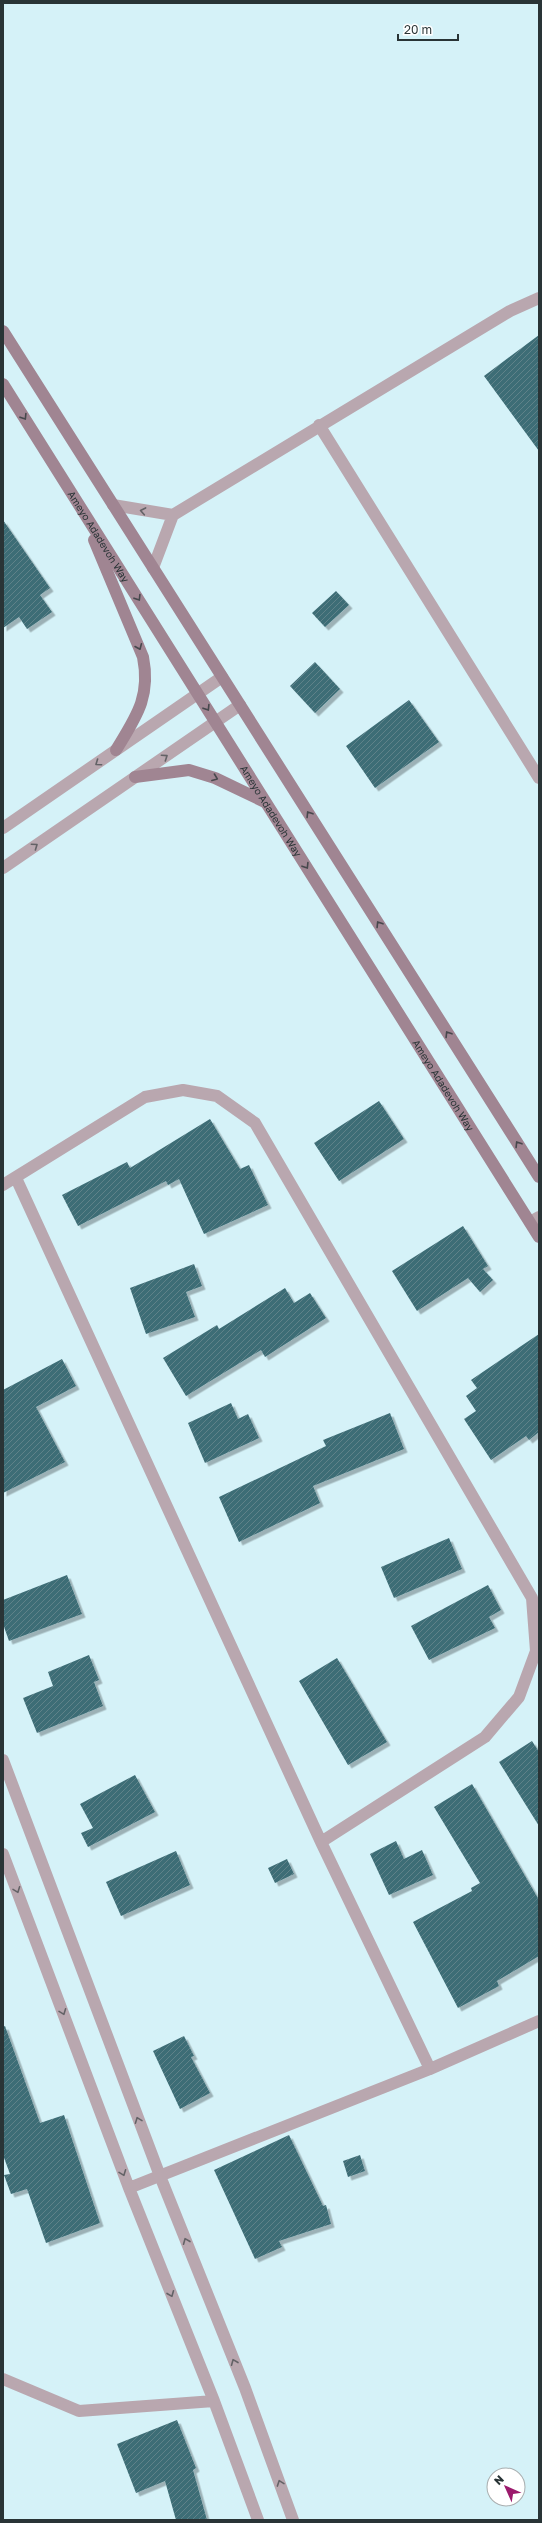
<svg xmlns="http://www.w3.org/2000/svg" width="542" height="2523" font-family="'Golos Text',sans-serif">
<defs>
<pattern id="building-hatch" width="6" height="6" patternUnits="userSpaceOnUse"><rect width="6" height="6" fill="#3e6d76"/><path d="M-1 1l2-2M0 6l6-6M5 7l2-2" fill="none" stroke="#5e8289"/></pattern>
<filter id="shadow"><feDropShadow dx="3.5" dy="3.5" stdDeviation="0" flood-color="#0004"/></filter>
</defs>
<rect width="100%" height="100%" fill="#d5f2f8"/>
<path fill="url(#building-hatch)" filter="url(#shadow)" d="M539,335V451L484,376Z
M3,520L50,588L40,595L52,612L27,629L19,617L3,628Z
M336,591L349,605L325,627L312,613Z
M315,662L340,689L315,713L290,686Z
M409,700L439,742L375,788L346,746Z
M379,1101L404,1139L339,1181L314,1143Z
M210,1119L240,1169L249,1165L268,1205L204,1234L179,1179L168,1185L166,1181L78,1226L62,1195L127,1162L130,1168Z
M463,1226L488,1266L483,1269L493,1280L480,1292L468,1278L417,1311L392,1271Z
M194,1264L202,1286L186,1292L195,1317L146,1334L130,1288Z
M285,1288L294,1303L310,1293L326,1318L265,1357L261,1350L186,1396L163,1358L217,1325L219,1329Z
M539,1334V1432L529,1440L526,1436L491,1460L464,1419L476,1411L466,1396L477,1388L471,1380Z
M62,1359L76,1386L36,1407L65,1462L3,1493V1390Z
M231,1403L238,1419L248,1414L259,1438L205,1463L188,1423Z
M390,1413L404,1449L313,1486L320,1503L239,1542L219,1497L326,1446L323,1440Z
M449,1538L462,1569L394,1598L381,1567Z
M67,1575L82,1614L9,1641L3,1624V1600Z
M488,1585L501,1610L489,1617L495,1628L429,1660L411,1626Z
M89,1655L99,1680L94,1682L103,1706L37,1733L23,1698L53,1686L48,1672Z
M337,1658L387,1742L348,1765L299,1681Z
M532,1741L539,1752V1826L499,1762Z
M135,1775L155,1812L88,1847L81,1833L93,1828L80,1804Z
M472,1784L539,1900V1956L497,1981L499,1986L458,2008L413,1922L472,1891L471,1888L480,1883L434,1807Z
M396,1841L404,1859L422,1850L433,1875L389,1895L370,1854Z
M176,1851L190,1885L121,1916L106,1882Z
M287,1859L294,1874L275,1883L268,1868Z
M5,2026L40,2123L64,2115L100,2223L46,2243L27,2189L11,2194L4,2175L10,2174L3,2155V2027Z
M184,2036L194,2056L191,2057L210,2093L180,2109L153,2051Z
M289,2135L323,2206L326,2205L331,2224L279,2241L282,2247L255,2259L214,2170Z
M360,2155L365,2171L348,2177L343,2161Z
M177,2420L196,2468L193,2470L207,2520H176L165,2481L136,2493L117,2444Z"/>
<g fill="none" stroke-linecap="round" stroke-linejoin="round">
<path stroke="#b9a7af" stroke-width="12" d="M319,425L539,778
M113,505L173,515
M153,568L173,515L510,311L539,298
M3,828L222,677
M3,868L240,705
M16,1178L321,1842L430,2069
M3,1185L145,1097L183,1090L217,1096L255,1123L532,1598L536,1651L519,1697L485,1737L321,1842
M530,1222L539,1217
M3,1760L160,2176L245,2388L293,2520
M3,1854L129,2188L214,2401L258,2520
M129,2188L430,2069L539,2021
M3,2379L79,2411L214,2401"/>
<g stroke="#a08592" stroke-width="12">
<path d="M3,331L539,1177"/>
<path id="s1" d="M3,384L539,1237"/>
<path d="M94,540L143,657C151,697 136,717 116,750"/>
<path d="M135,777L189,770L215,778L265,802"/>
</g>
</g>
<defs><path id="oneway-chevron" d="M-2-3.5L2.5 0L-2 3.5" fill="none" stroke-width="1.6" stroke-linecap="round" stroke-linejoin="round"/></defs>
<g stroke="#47484d">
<use href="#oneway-chevron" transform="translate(24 417) rotate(58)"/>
<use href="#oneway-chevron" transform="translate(138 598) rotate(58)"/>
<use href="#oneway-chevron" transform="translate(139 647) rotate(67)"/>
<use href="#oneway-chevron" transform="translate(207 708) rotate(58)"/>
<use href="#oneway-chevron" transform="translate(215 778) rotate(21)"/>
<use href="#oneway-chevron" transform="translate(309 814) rotate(-122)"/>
<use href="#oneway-chevron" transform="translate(306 866) rotate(58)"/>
<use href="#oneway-chevron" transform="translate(379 924) rotate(-122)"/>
<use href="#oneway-chevron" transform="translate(448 1034) rotate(-122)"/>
<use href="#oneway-chevron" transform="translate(518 1144) rotate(-122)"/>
</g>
<g stroke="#636266">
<use href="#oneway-chevron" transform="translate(143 511) rotate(-169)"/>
<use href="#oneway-chevron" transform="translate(165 757) rotate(-34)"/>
<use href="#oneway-chevron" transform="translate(98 763) rotate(145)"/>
<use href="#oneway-chevron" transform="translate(35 846) rotate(-35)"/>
<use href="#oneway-chevron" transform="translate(17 1890) rotate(69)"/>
<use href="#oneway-chevron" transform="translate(63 2012) rotate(69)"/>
<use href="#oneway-chevron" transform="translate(138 2120) rotate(-111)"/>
<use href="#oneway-chevron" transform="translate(123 2173) rotate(69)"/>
<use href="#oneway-chevron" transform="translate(186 2241) rotate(-112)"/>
<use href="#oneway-chevron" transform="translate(171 2294) rotate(68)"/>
<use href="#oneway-chevron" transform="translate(234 2362) rotate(-112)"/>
<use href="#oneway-chevron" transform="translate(280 2483) rotate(-110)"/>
</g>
<g text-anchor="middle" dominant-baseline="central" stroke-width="4" stroke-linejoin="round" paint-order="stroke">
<g font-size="10" fill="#293436" stroke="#fff">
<text stroke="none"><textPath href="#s1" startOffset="180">Ameyo Adadevoh Way</textPath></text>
<text stroke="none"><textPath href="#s1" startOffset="504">Ameyo Adadevoh Way</textPath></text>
<text stroke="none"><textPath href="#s1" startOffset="828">Ameyo Adadevoh Way</textPath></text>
</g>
</g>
<rect width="542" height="2523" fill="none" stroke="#293436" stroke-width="8"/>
<g transform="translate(506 2487) rotate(315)"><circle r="19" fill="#ffffff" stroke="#a9aeaf"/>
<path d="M0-3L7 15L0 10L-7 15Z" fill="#9c1a6d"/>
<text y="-6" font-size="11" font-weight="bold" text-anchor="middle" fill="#293436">N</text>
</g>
<path d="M398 34v6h60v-6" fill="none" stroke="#293436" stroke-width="2"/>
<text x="404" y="34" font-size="12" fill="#293436" stroke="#ffffff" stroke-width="3" paint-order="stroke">20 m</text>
</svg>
